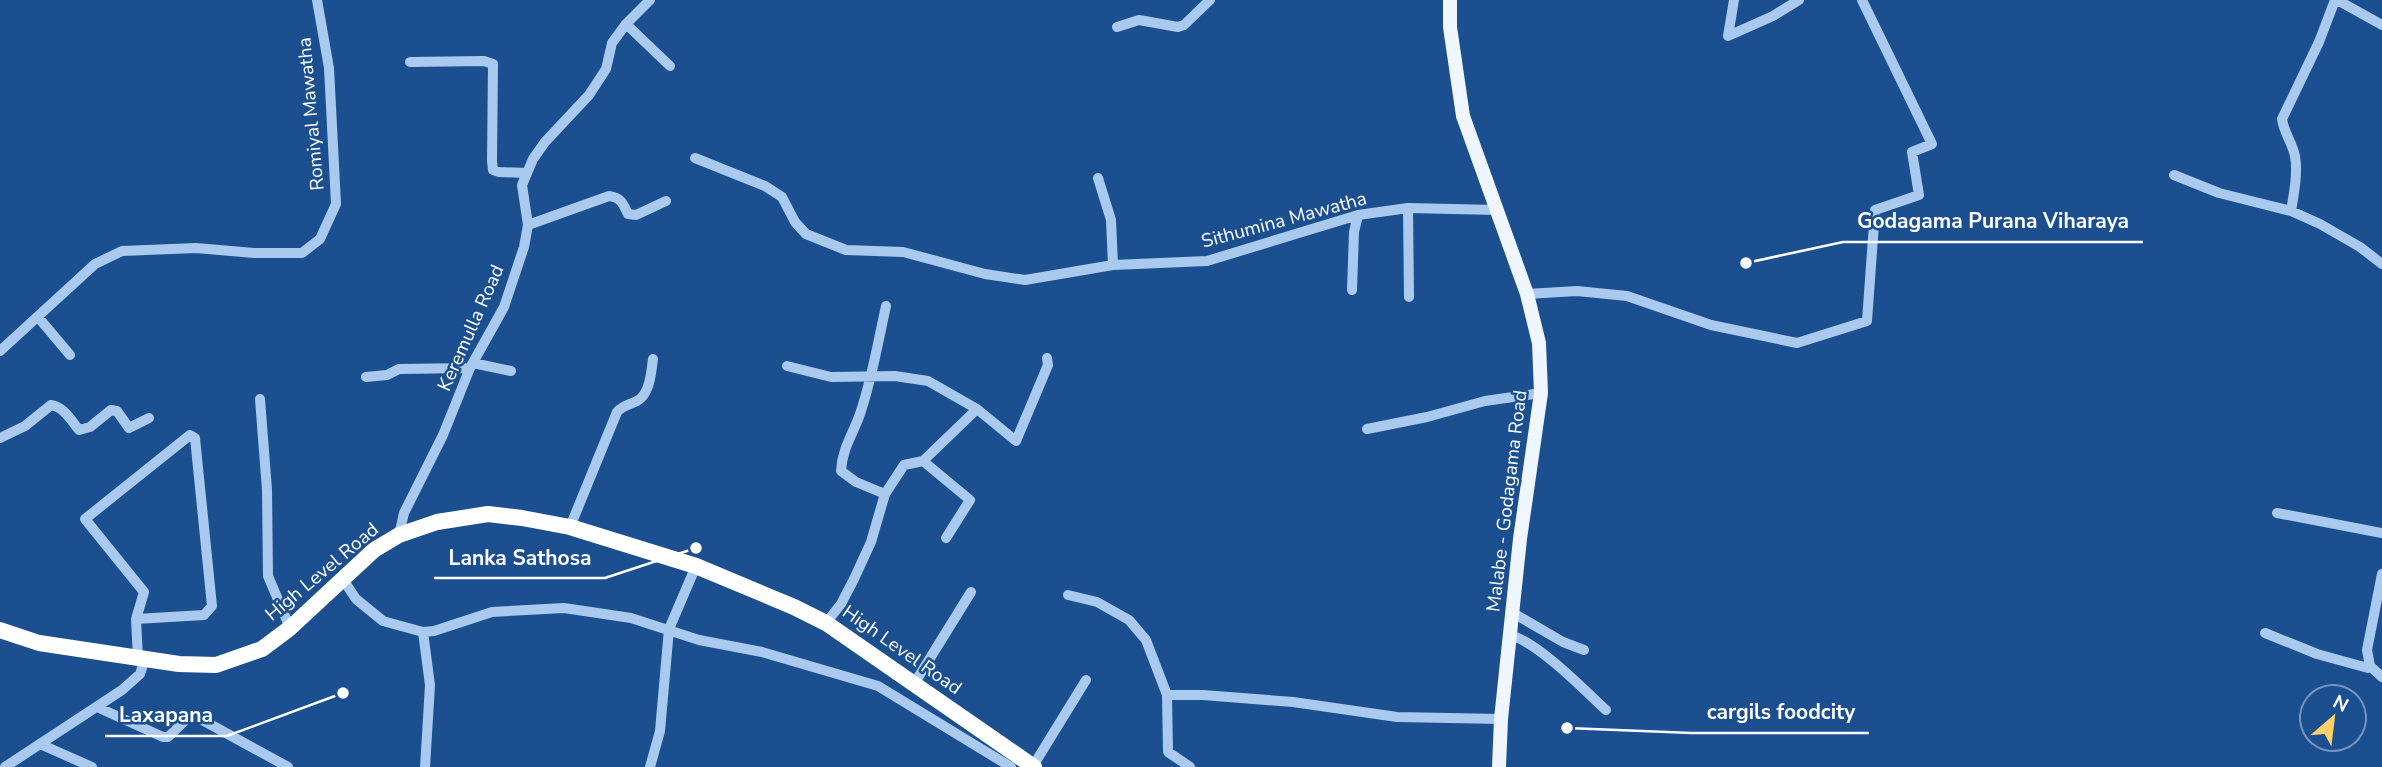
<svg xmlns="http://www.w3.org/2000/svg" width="2382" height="767" font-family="'Nunito Sans',sans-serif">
<rect width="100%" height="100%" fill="#1b4f8f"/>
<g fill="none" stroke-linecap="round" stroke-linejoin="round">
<path stroke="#a9c9ee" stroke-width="10" d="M1734,0L1728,36L1773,16L1799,0
M2337,0L2382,25
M626,24L670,66
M1117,27L1139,20L1178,27L1184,25L1210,0
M410,62L484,61L493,64L492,161L493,170L499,172L527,173
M695,158L765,186L782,197L795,222L806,234L846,250L903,252L985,274L1025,280L1113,265L1207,261L1358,215L1408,208L1497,210
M2174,175L2219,193L2291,211L2320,224L2360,247L2382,264
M1098,178L1111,220L1113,265
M1408,208L1409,297
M2291,211C2294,194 2298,172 2295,156C2292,142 2284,133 2282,119L2319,42L2335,0
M528,225L609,196C622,198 623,204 628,214L636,215L666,201
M1352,290L1354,232L1358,215
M1527,294L1577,291L1627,296L1711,325L1797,343L1867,321L1875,210L1919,195L1912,152L1932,144L1862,0
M38,317L70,355
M0,351L95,264L122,251L196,248L254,253H302L320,239L336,204L329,68L317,0
M473,363L511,371
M787,366L831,377L895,376L928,381L977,409
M366,377L387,375L399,369L470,368
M260,399L267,490L268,576L290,628
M1367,429L1427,417L1485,401L1541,393
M0,438L25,426L51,405C64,407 71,420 79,430L90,427L111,410L117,411L129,428L149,418
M923,461L977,409L1016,441L1048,365L1047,358
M885,494L856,482L841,471C842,449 853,434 860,414C872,379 878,342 886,306
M2277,513L2382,533
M570,527L617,412C623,405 629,405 637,401C650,394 651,373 653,359
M399,535L404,513L443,435L470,368L504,307L524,247L528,225L522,185L533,159L545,142L589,95L606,69L612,43L626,24L650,0
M2382,574L2367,650L2370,666L2382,677
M342,578L356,599L383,621L423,632L434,631L492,612L564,608L631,618L699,640L762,652L878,686L1011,767
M1068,595L1097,602L1129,620L1146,640L1167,695L1168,752L1190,767
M1513,613L1563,642L1584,650
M136,619L204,615L212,606L195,438L190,435L85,519L144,592L136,619L138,658
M826,623L841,604L854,579L871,542L885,494L904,465L923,461L970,500L946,538
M423,632L430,685L425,767
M2265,633L2317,654L2368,668L2370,666
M1510,635C1539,643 1583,689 1606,710
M914,684L971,592
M1167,695H1203L1293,702L1397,717L1501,719
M97,707L163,737H168L190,716H195L288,767
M40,744L92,767
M1033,766L1086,680
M5,767L122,690L140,674L145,659
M650,767L660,731L669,629L696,566"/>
<path stroke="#f0f6ff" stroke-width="14" d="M1450,0V27L1463,116L1527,294L1539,343L1541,393L1520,539L1501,719L1499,767"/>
<path stroke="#fff" stroke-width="16" d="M0,630L39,643L179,664L216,665L262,649L290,628L374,550L399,535L437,522L488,514L522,518L570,527L696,566L794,607L826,623L1034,767"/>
</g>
<g text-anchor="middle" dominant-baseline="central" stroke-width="5" stroke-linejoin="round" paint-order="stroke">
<g font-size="19" fill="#fff" stroke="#1b4f8f">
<text transform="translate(311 114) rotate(-95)">Romiyal Mawatha</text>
<text transform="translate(1284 220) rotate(-15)">Sithumina Mawatha</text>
<text transform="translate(471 328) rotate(-66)">Keremulla Road</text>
<text transform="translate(1507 501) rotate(-83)">Malabe - Godagama Road</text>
<text transform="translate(322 572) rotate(-40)">High Level Road</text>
<text transform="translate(902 650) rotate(35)">High Level Road</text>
</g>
</g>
<path fill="none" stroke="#fff" stroke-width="2.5" d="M1746 263L1843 242H2143M696 548L605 578H434M1567 728L1692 733H1869M343 693L227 736H105"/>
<g fill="#fff" stroke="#1b4f8f" stroke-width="2.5">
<circle cx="1746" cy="263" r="7"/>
<circle cx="696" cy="548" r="7"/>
<circle cx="1567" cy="728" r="7"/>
<circle cx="343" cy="693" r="7"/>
</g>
<g font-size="21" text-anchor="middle" font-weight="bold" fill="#fff" stroke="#1b4f8f" stroke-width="5" stroke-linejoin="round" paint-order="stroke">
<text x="1993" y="228">Godagama Purana Viharaya</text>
<text x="520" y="565">Lanka Sathosa</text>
<text x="1781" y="719">cargils foodcity</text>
<text x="166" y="722">Laxapana</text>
</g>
<g transform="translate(2333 718) rotate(28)"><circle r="33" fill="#1b4f8f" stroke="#7695bc" stroke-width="2"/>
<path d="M0-5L12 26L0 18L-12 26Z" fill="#ffd166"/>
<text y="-10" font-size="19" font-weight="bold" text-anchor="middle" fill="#ffffff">N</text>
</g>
</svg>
